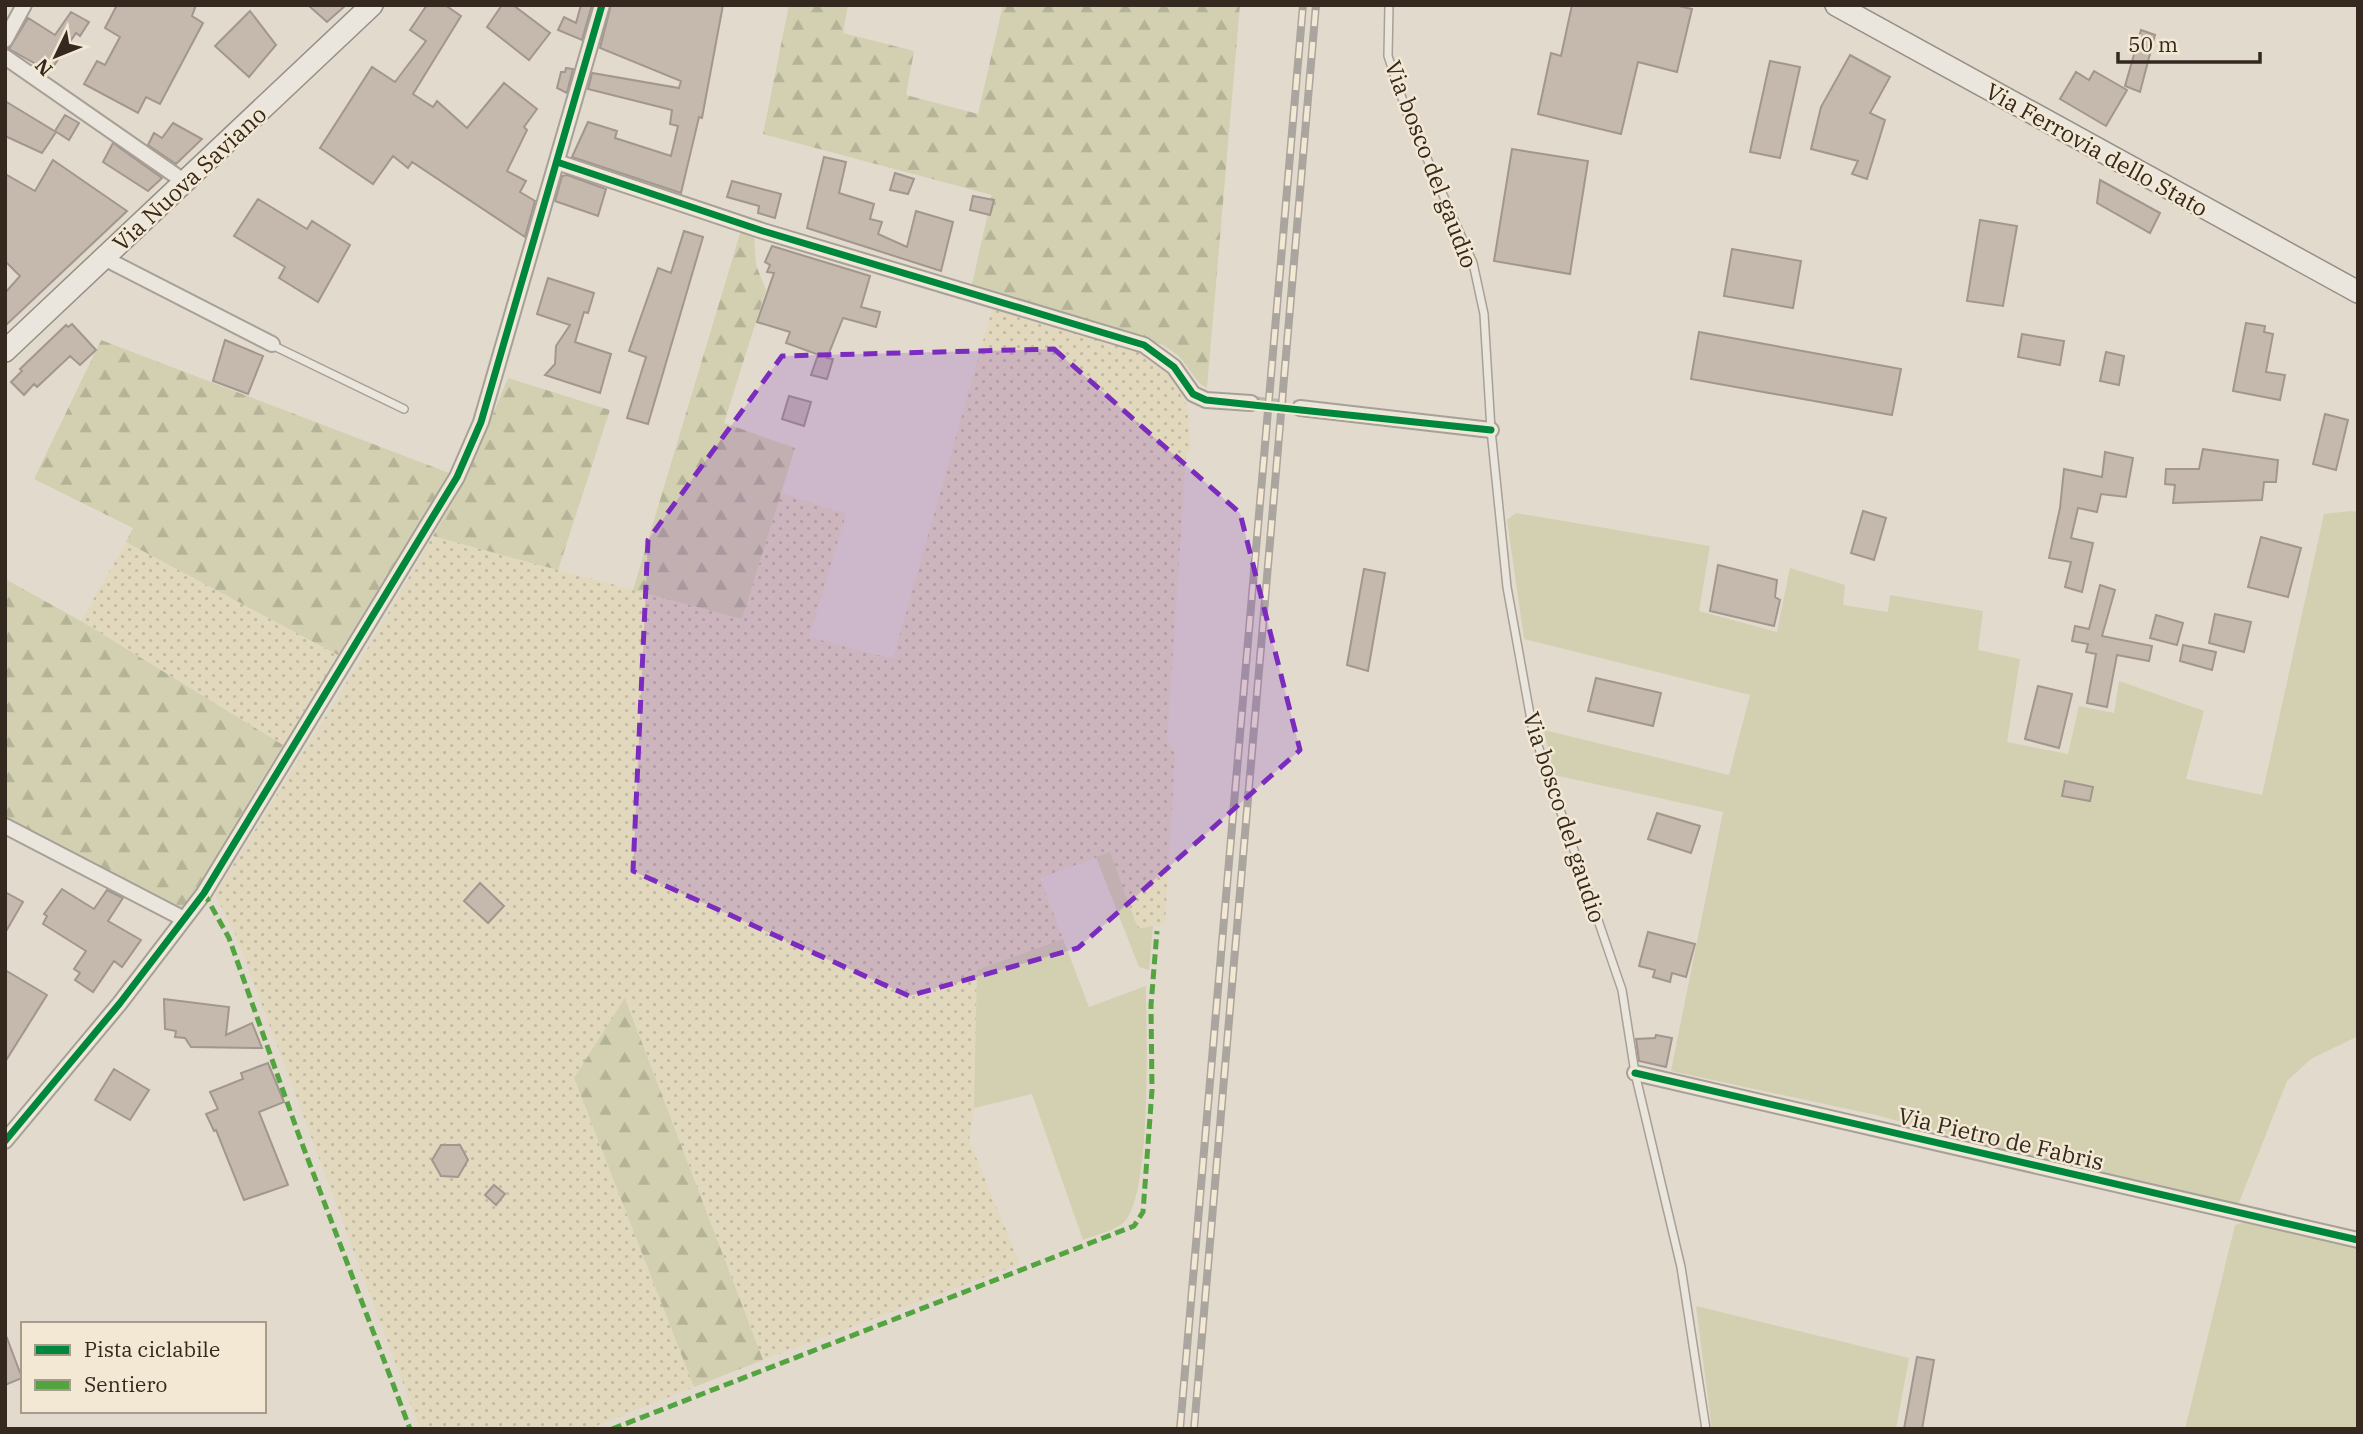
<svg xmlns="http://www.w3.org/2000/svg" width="2363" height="1434" font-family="'IBM Plex Serif',serif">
<defs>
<pattern id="farmland-dots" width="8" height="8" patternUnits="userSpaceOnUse" patternTransform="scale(1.75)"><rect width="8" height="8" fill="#e1d8be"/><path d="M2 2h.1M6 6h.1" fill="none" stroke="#c2b9a3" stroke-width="1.8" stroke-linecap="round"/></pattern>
<pattern id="forest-firs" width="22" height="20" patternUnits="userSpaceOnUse" patternTransform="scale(1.75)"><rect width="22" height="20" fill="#d2d0b0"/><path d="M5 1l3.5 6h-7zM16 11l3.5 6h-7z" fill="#b5b397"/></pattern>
</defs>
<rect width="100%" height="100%" fill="#e2dacd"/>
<path fill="url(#farmland-dots)" d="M993,306L1139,349L1159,363L1169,374L1187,405L1191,449L1186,455L1167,741L1175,754L1165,924L1138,929L1109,853L1040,878L1063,939L977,970L974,1108L969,1140L1020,1264L763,1360L626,999L574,1079L694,1387L588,1429H420L237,938L215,894L357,666L433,536L742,619L781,493L846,514L809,637L893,659Z
M126,542L338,655L283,745L81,621Z"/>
<path fill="#d2d0b0" d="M2351,511L2358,512V1036L2311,1059L2287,1081L2238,1205L2023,1155L1876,1115L1671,1071L1723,812L1554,775L1544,730L1729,775L1750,695L1524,639L1507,520L1516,513L1710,546L1699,611L1777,632L1790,568L1845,585L1843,605L1888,612L1890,595L1983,611L1978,650L2020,659L2007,742L2068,754L2079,706L2114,713L2119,681L2204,711L2186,779L2262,795L2324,514Z
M1110,852L1138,929L1153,926L1149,970L1139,967L1096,857Z
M1063,939L1089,1007L1146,986C1146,1034 1152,1186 1126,1220C1118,1230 1095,1235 1083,1240L1032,1094L974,1108L977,970Z
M2248,1221L2358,1249V1429H2185L2235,1225Z
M1696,1306L1909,1358L1896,1429H1712Z"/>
<path fill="url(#forest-firs)" d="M789,5H848L843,33L914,51L906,95L978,114L1003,5H1240L1207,388L1200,384L1179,356L1163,345L971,289L992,195L763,134Z
M742,227L754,237L756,265L766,290L724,423L795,448L742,619L633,590Z
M101,340L449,473L338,655L126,542L133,528L34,479Z
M508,378L610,410L558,570L433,536L465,481Z
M5,579L81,621L283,745L182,912L5,821Z
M625,998L763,1360L694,1387L574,1078Z"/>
<path fill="#c5b9ae" stroke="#a2968d" stroke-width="2" d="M117,5H196L192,16L203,23L160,104L146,97L138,113L84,84L97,61L105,65L120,37L105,28Z
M308,5H346L327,22Z
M427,5H445L461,16L413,94L433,107L437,101L467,128L504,83L537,109L524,127L527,130L507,171L526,181L520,192L535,201L525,237L412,162L408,168L393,156L373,184L320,148L372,67L395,82L426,41L410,30Z
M502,5H513L550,33L529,60L487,27Z
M581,5H592L582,40L558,30L564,17L576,23Z
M611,5H723L702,118L699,117L681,193L572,157L588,122L617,131L615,138L671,156L678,126L670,124L672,110L588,89L592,73L679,88L681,81L600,48Z
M1572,5H1674L1692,9L1677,72L1638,62L1621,134L1538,114L1551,53L1561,56Z
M250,11L276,45L249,77L215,46Z
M71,12L89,22L80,36L76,33L53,67L46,63L43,68L9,49L28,18L55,35Z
M2141,30L2155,35L2140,92L2125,86Z
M1850,55L1890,77L1870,113L1885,120L1867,179L1852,174L1858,161L1811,149L1821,107Z
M1770,61L1800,67L1780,158L1750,152Z
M566,68L573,69L567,93L557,88L561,72H565Z
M2094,71L2127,90L2106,126L2060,99L2076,72L2089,80Z
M5,101L56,132L42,153L5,136Z
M65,115L79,123L69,140L55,131Z
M173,123L202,139L176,164L148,145L154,133L162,138Z
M113,143L162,178L148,191L103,162Z
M1512,149L1588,161L1570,274L1494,261Z
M824,157L846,162L839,193L874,204L870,219L882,222L878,234L907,247L916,211L953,222L941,271L807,228Z
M53,160L127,211L5,326V293L20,276L5,261V174L35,191Z
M895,173L914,179L908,194L890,190Z
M567,175L606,189L598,216L555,201L562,176Z
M2100,180L2160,213L2150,233L2097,203Z
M732,181L781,194L775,218L758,213L759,206L727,197Z
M973,196L994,200L990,215L970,210Z
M258,199L307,229L312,221L350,245L318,302L279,278L285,267L234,236Z
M1980,220L2017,226L2003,306L1967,301Z
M684,231L703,237L648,424L627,418L646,357L629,351L658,268L671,273Z
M772,246L870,276L861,307L880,312L876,327L843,318L827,358L833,359L827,379L811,375L818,355L822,356L786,343L790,332L757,322L774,273L767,272L770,265L765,262Z
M1732,249L1801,261L1793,308L1724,296Z
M548,278L594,293L588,313L584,312L575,342L611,354L600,393L545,375L555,364L556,346L570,325L537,314Z
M2246,323L2265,326L2264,332L2273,334L2266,372L2285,375L2280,400L2233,391Z
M72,324L96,350L80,365L70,356L37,387L34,384L24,395L11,382L22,371L20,369L66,325L68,327Z
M1699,332L1901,369L1892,415L1691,379Z
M2022,334L2064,341L2060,365L2018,357Z
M225,340L263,356L248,394L213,381Z
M2106,352L2124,356L2119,385L2100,381Z
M789,396L811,402L804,426L782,419Z
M2325,414L2348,420L2336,470L2313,464Z
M2203,449L2278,460L2276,482H2264L2262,500L2173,503L2175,485L2165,484L2166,469H2199Z
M2105,452L2133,458L2126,497L2101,494L2097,512L2078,508L2071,538L2093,543L2082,592L2065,587L2071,562L2049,558L2060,508L2064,469L2102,477Z
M1863,511L1886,518L1874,560L1851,553Z
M2261,537L2301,548L2288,597L2248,587Z
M1718,565L1777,580L1775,597L1780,600L1774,626L1710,611Z
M1364,569L1385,573L1368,671L1347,665Z
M2100,585L2115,590L2102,636L2152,646L2149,661L2117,655L2107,707L2087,703L2096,654L2086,652L2088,644L2072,641L2075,626L2089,629Z
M2215,614L2251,622L2244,652L2209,643Z
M2156,615L2183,623L2177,645L2150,638Z
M2183,645L2216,652L2212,670L2180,661Z
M1596,678L1661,693L1653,726L1588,711Z
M2038,686L2072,694L2059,748L2025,739Z
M2065,781L2093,787L2090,801L2062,796Z
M1657,813L1700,826L1691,853L1648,839Z
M480,883L504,906L488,923L464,901Z
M62,889L94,909L107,890L123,898L108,921L141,940L122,967L114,961L93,992L75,980L80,973L74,969L86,951L43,924L47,916L44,914Z
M5,892L23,902L5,933Z
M1648,932L1695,944L1686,977L1672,973L1670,982L1653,977L1655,970L1639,966Z
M5,970L47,995L5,1062Z
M164,999L229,1007L226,1035L252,1023L262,1048L191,1047L185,1038L175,1037L176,1031L165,1029Z
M1656,1035L1672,1038L1666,1067L1639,1061L1636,1039L1655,1038Z
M268,1063L284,1102L259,1112L288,1185L244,1200L216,1130L214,1131L206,1114L218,1109L210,1092L243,1079L241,1073Z
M114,1069L149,1090L130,1120L95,1100Z
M441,1145H460L468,1160L458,1177L441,1176L432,1160Z
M494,1185L505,1194L496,1205L485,1195Z
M7,1338L22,1378L5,1385V1339Z
M1917,1357L1934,1360L1922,1429H1904Z"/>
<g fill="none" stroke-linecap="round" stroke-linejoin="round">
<path stroke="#bfb6aa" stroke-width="14" stroke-dasharray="14 7" stroke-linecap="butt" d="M1251,403L1300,408"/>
<g stroke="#a7a096" stroke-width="10">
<path id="service" d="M1389,5L1388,56L1407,113L1473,263L1484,314L1491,430L1507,587L1533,731L1622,990L1635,1073L1681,1267L1706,1429
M272,345L404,409"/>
</g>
<g stroke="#a7a096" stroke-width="18">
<path id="minor" d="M5,40L24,5
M5,57L185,182
M557,162L763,231L1144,345L1174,367L1193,394L1206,400L1251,403
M104,258L272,344
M1300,408L1491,430
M5,826L184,919
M1635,1073L2358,1240
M5,1141L120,1003L204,893L457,477L481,422L602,5"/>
</g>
<g stroke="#978f86" stroke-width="24">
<path id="secondary" d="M1836,5L2358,292
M5,351L372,5"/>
</g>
<use href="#service" stroke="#eae6de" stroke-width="7"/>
<use href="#minor" stroke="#eae6de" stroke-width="14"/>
<use href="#secondary" stroke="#eae6de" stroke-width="21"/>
<g stroke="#aaa59e" stroke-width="8">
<path id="rail" d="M1180,1429L1303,5
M1194,1429L1316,5"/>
</g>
<use href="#rail" stroke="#f3e8d3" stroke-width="5" stroke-dasharray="16" stroke-linecap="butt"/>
<path stroke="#53a341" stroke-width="5" stroke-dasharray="10 5" stroke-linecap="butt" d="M204,893L229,938L298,1133L410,1429
M612,1429L1134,1226L1143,1212L1152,1090L1151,1005L1157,931"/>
<g stroke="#f3e8d3" stroke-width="11">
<path id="cycleway" d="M557,162L763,231L1144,345L1174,367L1193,394L1206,400L1491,430
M1635,1073L2358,1240
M5,1141L120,1003L204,893L457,477L481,422L602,5"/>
</g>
<use href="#cycleway" stroke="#00873e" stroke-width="7"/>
</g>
<path fill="#7b2cbf" fill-opacity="0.2" stroke="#7b2cbf" stroke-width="5" stroke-dasharray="14 9" stroke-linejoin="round" d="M1054,349L1240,513L1300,750L1078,948L909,996L633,871L648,540L782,356Z"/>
<g text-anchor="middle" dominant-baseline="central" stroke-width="5" stroke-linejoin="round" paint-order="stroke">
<g font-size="23" fill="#35281f" stroke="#f3e8d3">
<text transform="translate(2097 149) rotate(29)">Via Ferrovia dello Stato</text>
<text transform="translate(1432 164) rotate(69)">Via bosco del gaudio</text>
<text transform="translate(189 178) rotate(-43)">Via Nuova Saviano</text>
<text transform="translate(1565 817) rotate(72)">Via bosco del gaudio</text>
<text transform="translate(2001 1138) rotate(13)">Via Pietro de Fabris</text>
</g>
</g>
<rect width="2363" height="1434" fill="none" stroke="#35281f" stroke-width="14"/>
<rect x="21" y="1322" width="245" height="91" fill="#f3e8d3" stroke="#a79b8b" stroke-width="2"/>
<rect x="35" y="1345" width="35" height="10" fill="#00873e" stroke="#a79b8b" stroke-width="2"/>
<text x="84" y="1357" font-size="21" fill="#35281f">Pista ciclabile</text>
<rect x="35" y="1380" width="35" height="10" fill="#53a341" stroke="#a79b8b" stroke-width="2"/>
<text x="84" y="1392" font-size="21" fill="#35281f">Sentiero</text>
<g transform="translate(56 56) rotate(227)" stroke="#f3e8d3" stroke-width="5" paint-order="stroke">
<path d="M0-5L12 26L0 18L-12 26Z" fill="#35281f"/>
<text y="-10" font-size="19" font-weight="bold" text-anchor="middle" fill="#35281f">N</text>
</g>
<path d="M2118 52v10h142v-10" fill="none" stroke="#35281f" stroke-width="3.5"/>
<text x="2128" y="52" font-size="21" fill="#35281f" stroke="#f3e8d3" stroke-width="5" paint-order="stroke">50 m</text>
</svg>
